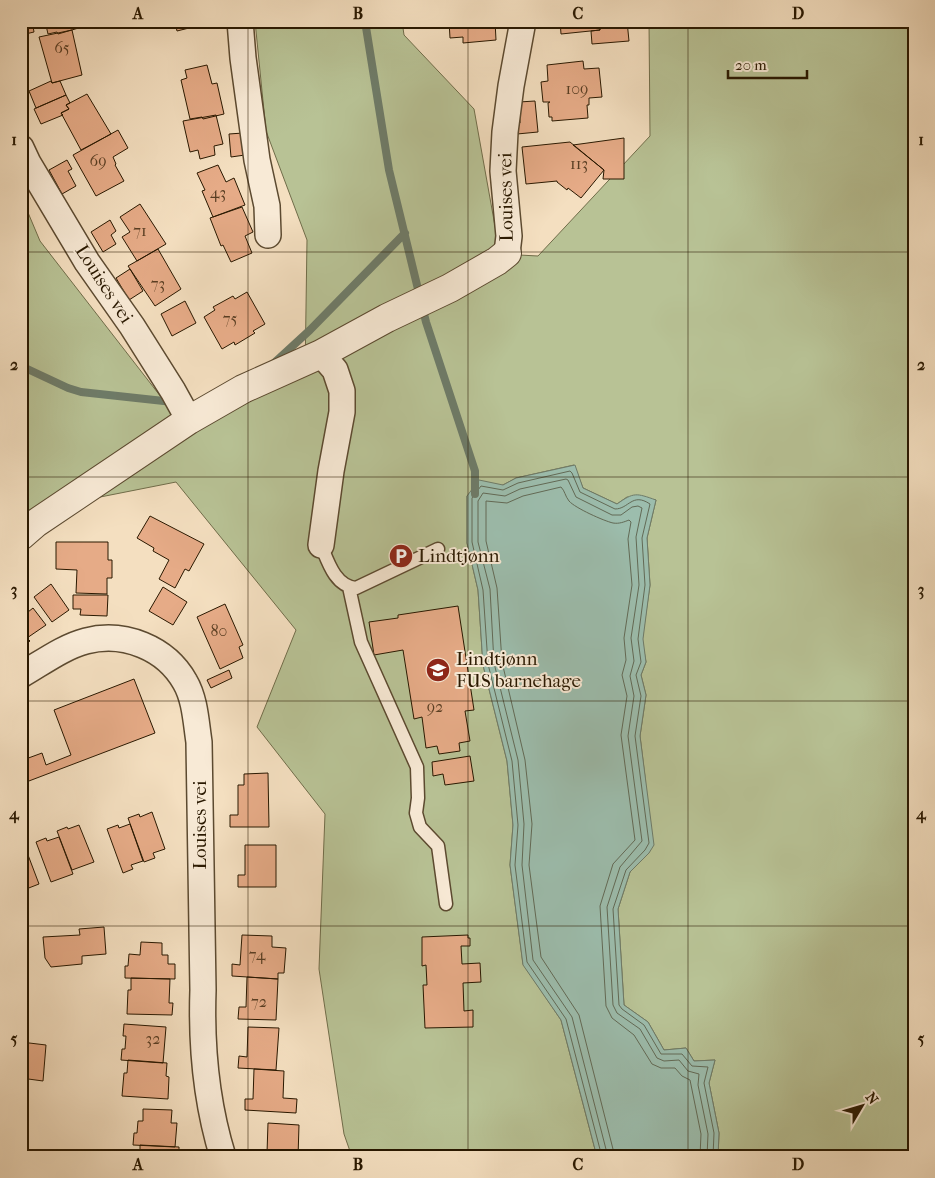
<svg xmlns="http://www.w3.org/2000/svg" width="935" height="1178" font-family="'IM FELL French Canon',serif">
<rect width="100%" height="100%" fill="#f4dfc0"/>
<filter id="stains"><feTurbulence type="fractalNoise" baseFrequency=".004" numOctaves="4"/><feColorMatrix values="0 0 0 0 .2 0 0 0 0 .09 0 0 0 0 .02 0 0 0 .5 -.17"/></filter>
<radialGradient id="worn" r=".72"><stop offset=".6" stop-color="#630" stop-opacity="0"/><stop offset="1" stop-color="#630" stop-opacity=".3"/></radialGradient>
<path fill="#b8c295" stroke="#706d4a" d="M255,21H402L404,35L474,109L500,254L538,256L650,136L649,21H914V1157H718L719,1133L709,1083L715,1060L694,1061L686,1048L664,1050L648,1022L624,1005L618,909L630,872L649,853L645,777L640,736L646,695L641,675L646,662L642,640L650,585L647,538L656,500L627,497L617,504L583,488L574,465L516,478L503,485L467,496V543L478,590L483,665L507,761L513,825L510,865L523,964L561,1020L597,1157H352L344,1134L319,969L325,814L257,727L296,630L176,482L75,502L21,547V196L40,241L175,415L305,376L307,240L266,131Z"/>
<path fill="#9cbdad" stroke="#6e7b68" d="M575,465L583,488L617,504C634,492 636,493 656,500L647,538L650,585L643,639L646,662L641,675L646,695L640,736L654,845L649,853L630,872L618,909L624,1005L648,1022L664,1050L686,1048L694,1061L715,1060L709,1083L719,1133L718,1157H597L561,1020L523,965L510,865L513,825L507,761L483,665L478,590L467,543V496L479,480L503,485L516,478Z"/>
<g fill="none" stroke-linecap="round" stroke-linejoin="round">
<path stroke="#626a56" stroke-width="1" d="M602,1157L566,1019L527,962L515,865L518,825L512,761L488,664L483,590L472,542V498L481,486L503,490L518,483L570,471L572,473L580,492L615,509C629,509 632,492 650,504L642,538L645,585L638,639L641,662L636,675L641,696L635,736L649,843L645,850L626,870L613,909L619,1005L622,1009L644,1025L661,1054H682L692,1066L708,1067L704,1083L714,1133L713,1157
M608,1157L572,1017L533,960L522,865L524,824L518,760L494,663L490,589L478,542V501L483,493L505,496L520,489L566,479L568,480L576,497L612,515H621L632,507L638,506L642,508L636,537L639,585L631,638L634,661L630,676L634,696L628,736L642,841L620,867L607,907L613,1005L617,1013L640,1029L657,1058L664,1061L679,1060L688,1071L699,1074L698,1085L708,1134L707,1157
M615,1157L579,1015L541,957L529,865L532,824L525,760L502,662L497,588L486,541V501L507,503L523,496L561,487C565,491 565,496 569,501C575,508 604,521 613,523C619,524 624,522 629,520L631,522L628,539L632,585L624,638L626,660L622,675L627,696L621,735L635,840L613,864L600,906L606,1006L612,1018L634,1035L652,1064L661,1068H675L682,1076L690,1080L701,1134L700,1157"/>
<path stroke="#6e7b68" stroke-width="8" d="M365,21L389,170L426,322L475,471V494
M273,364L310,330L405,233
M21,366L68,388L81,392L173,402"/>
</g>
<path fill="#e6ab87" stroke="#291800" d="M21,21H32L34,32L21,35Z
M45,21H80L82,27L58,34L57,32L48,34Z
M167,21H192L193,27L177,31L175,22L167,23Z
M449,21H495L496,40L463,43V37L450,38Z
M560,21H599L600,30L561,34Z
M599,21H627L629,41L592,44L591,31L600,30Z
M72,30L82,75L52,83L39,37Z
M583,61L584,69L599,68L602,97L589,98V105H587L588,118L552,121V117H549L548,103L550,102H543L541,82L548,81L547,65Z
M207,65L212,84L217,83L224,114L203,119L202,117L190,119L181,80L187,78L185,70Z
M51,81L52,83L60,81L66,95L36,108L29,91Z
M87,94L111,134L81,150L61,113L69,109L66,105Z
M66,95L70,103L66,105L69,109L61,113L63,115L41,124L34,109Z
M535,101L538,132L517,134L516,123H520L519,102Z
M216,115L223,144L214,146L215,155L200,159L198,150L190,152L183,121Z
M118,130L128,148L113,157L116,164L115,165L124,181L96,196L73,155Z
M243,133L245,155L231,157L229,134Z
M624,138V179H603L604,170L573,145Z
M570,142L604,170L581,198L568,188L567,190L557,182V181L526,184L522,147Z
M67,160L72,169L68,171L76,186L62,194L49,170Z
M218,165L226,182L234,178L245,205L213,217L202,191L205,190L197,173Z
M140,204L166,244L137,261L122,237L130,232L120,217Z
M242,207L253,232L245,236L252,253L231,262L223,245L221,246L210,218Z
M110,220L116,231L111,235L116,244L103,252L91,232Z
M158,249L181,289L155,306L128,266Z
M130,269L143,291L129,300L116,278Z
M247,292L265,324L253,331L255,333L235,345L234,342L222,349L204,317L215,310L213,307L233,296L235,299Z
M185,301L196,323L172,336L161,314Z
M150,516L204,544L189,571L185,569L175,588L159,579L169,560L153,551L154,548L137,538Z
M56,542H108V560H112V578H107V594L76,593L77,570L56,569Z
M51,584L69,610L52,622L34,597Z
M163,587L187,602L173,625L149,611Z
M73,595H108L107,616L80,615L81,609H73Z
M21,604L28,612L33,608L46,625L27,638L30,641L21,648Z
M225,604L243,645L239,647L243,658L220,669L197,617Z
M458,606L474,710L465,711L470,741L459,743L460,751L439,754L437,746L426,748L422,717L414,719L403,650L374,655L369,622L398,618V615Z
M229,670L232,678L211,688L207,680Z
M134,679L155,733L21,784V755L23,760L42,753L46,765L71,755L54,710Z
M470,756L474,781L445,785L443,774L433,776L432,762Z
M268,773L269,827H230V815H238V785H244V774Z
M152,812L165,849L153,853L155,858L144,862L128,818L139,814L140,817Z
M130,824L143,861L131,865L133,869L123,873L107,829L118,825L119,828Z
M79,825L94,862L72,870L57,831L67,827L68,829Z
M59,837L73,874L51,882L36,842L46,838L47,841Z
M245,845H276V887H238V875H245Z
M25,847L39,884L21,891V849Z
M104,927L106,954L82,956V964L51,967L45,958L43,937L80,935L79,929Z
M242,935L272,936V947L286,948L284,973H278V979L232,976V964L240,965Z
M468,935V938H470V946H461L462,964L480,963L481,982L463,983L464,1011L473,1010V1027L425,1028L423,985H427L426,965L422,966V937Z
M141,942L162,943V955H168V964H175V979L125,978V966H128L129,954L140,955Z
M247,977L278,979L276,1020L238,1019L239,1007H246Z
M131,978L170,979L169,1003H173L172,1015L127,1014L128,990H131Z
M124,1024L166,1027L163,1063L121,1060L122,1049H125L126,1036H123Z
M248,1027L279,1028L276,1070L238,1068L239,1056L247,1057Z
M21,1042L46,1045L43,1081L21,1078Z
M128,1060L167,1063L166,1076L169,1077L168,1099L122,1096L124,1073H127Z
M254,1069L284,1071L283,1098L297,1099L296,1113L245,1110V1099H253Z
M143,1109L172,1110L171,1123H177L175,1147L133,1145L134,1133H137L138,1121H143Z
M268,1123L299,1125L298,1157H260V1153H267Z
M140,1145L179,1147V1157H140Z"/>
<g fill="none" stroke-linecap="round" stroke-linejoin="round">
<g stroke="#5c4a30" stroke-width="15">
<path id="service" d="M321,545C328,562 335,586 356,588L438,549
M349,587L361,642L417,767L418,798L416,813L420,827L438,846L446,904"/>
</g>
<g stroke="#5c4a30" stroke-width="28">
<path id="minor" d="M240,21L243,58L257,160L267,206L268,235
M21,148L28,163L87,262L132,326L173,391L189,420
M507,253L509,236L503,171L505,132L511,86L523,21
M321,354L335,370L342,391V412L331,471L321,545
M21,675C42,663 63,647 86,641C124,631 166,648 185,682C195,699 196,722 199,742L203,990C201,1047 206,1102 223,1157"/>
</g>
<g stroke="#5c4a30" stroke-width="30">
<path id="tertiary" d="M21,536L36,523L189,420L243,389L321,354L387,318L450,288L497,261L507,253"/>
</g>
<use href="#service" stroke="#f8ead6" stroke-width="12"/>
<use href="#minor" stroke="#f8ead6" stroke-width="25"/>
<use href="#tertiary" stroke="#f8ead6" stroke-width="28"/>
</g>
<path fill="none" stroke="#291800" stroke-width="1" stroke-opacity="0.55" d="M248,21V1157M468,21V1157M688,21V1157M21,252H914M21,477H914M21,701H914M21,926H914"/>
<defs>
<g id="parking-disc" transform="scale(1.25)"><circle r="9.5" fill="#8f2418" stroke="#f8ead6"/><path d="M-3.5-5.5H1a3.5 3.5 0 0 1 0 7H-1V5.5H-3.5ZM-1-3.4V-.6H.8a1.4 1.4 0 0 0 0-2.8Z" fill="#fff"/></g>
<g id="school-disc" transform="scale(1.25)"><circle r="9.5" fill="#8f2418" stroke="#f8ead6"/><path d="M0-5L7-2L0 1L-7-2ZM-4 1L0 2.5L4 1V4Q0 6-4 4Z" fill="#fff"/></g>
</defs>
<g fill-rule="evenodd">
<use href="#parking-disc" x="401" y="556"/>
<use href="#school-disc" x="438" y="670"/>
</g>
<g text-anchor="middle" dominant-baseline="central" stroke-width="4" stroke-linejoin="round" paint-order="stroke">
<g font-size="16" fill="#583d22">
<text x="62" y="47">65</text>
<text x="577" y="88">109</text>
<text x="98" y="160">69</text>
<text x="579" y="163">113</text>
<text x="218" y="192">43</text>
<text x="140" y="230">71</text>
<text x="158" y="283">73</text>
<text x="230" y="318">75</text>
<text x="219" y="630">80</text>
<text x="435" y="706">92</text>
<text x="257" y="954">74</text>
<text x="259" y="1001">72</text>
<text x="153" y="1038">32</text>
</g>
<g font-size="19" fill="#291800" stroke="#f8ead6">
<text transform="translate(506 197) rotate(-91)">Louises vei</text>
<text transform="translate(104 284) rotate(57)">Louises vei</text>
<text transform="translate(200 825) rotate(-90)">Louises vei</text>
</g>
<g font-size="19" fill="#291800" stroke="#f8ead6" text-anchor="start">
<text x="418" y="556">Lindtjønn</text>
<text x="456" y="659">Lindtjønn<tspan x="456" dy="22">FUS barnehage</tspan></text>
</g>
</g>
<rect width="935" height="1178" fill="none" stroke="#f4dfc0" stroke-width="55"/>
<g transform="translate(862 1106) rotate(52)" stroke="#f8ead6" stroke-width="4" paint-order="stroke">
<path d="M0-4L9 19L0 12L-9 19Z" fill="#291800"/>
<text y="-8" font-size="14" font-weight="bold" text-anchor="middle" fill="#291800">N</text>
</g>
<path d="M728 70v8h79v-8" fill="none" stroke="#291800" stroke-width="2.5"/>
<text x="735" y="70" font-size="15" fill="#291800" stroke="#f8ead6" stroke-width="4" paint-order="stroke">20 m</text>
<rect x="28" y="28" width="880" height="1122" fill="none" stroke="#291800" stroke-width="2"/>
<g font-size="16" text-anchor="middle" font-weight="bold" fill="#291800">
<text x="138" y="19">A</text>
<text x="358" y="19">B</text>
<text x="578" y="19">C</text>
<text x="798" y="19">D</text>
<text x="14" y="145">1</text>
<text x="921" y="145">1</text>
<text x="14" y="370">2</text>
<text x="921" y="370">2</text>
<text x="14" y="595">3</text>
<text x="921" y="595">3</text>
<text x="14" y="819">4</text>
<text x="921" y="819">4</text>
<text x="14" y="1044">5</text>
<text x="921" y="1044">5</text>
<text x="138" y="1170">A</text>
<text x="358" y="1170">B</text>
<text x="578" y="1170">C</text>
<text x="798" y="1170">D</text>
</g>
<rect width="100%" height="100%" filter="url(#stains)"/>
<rect width="100%" height="100%" fill="url(#worn)"/>
</svg>
